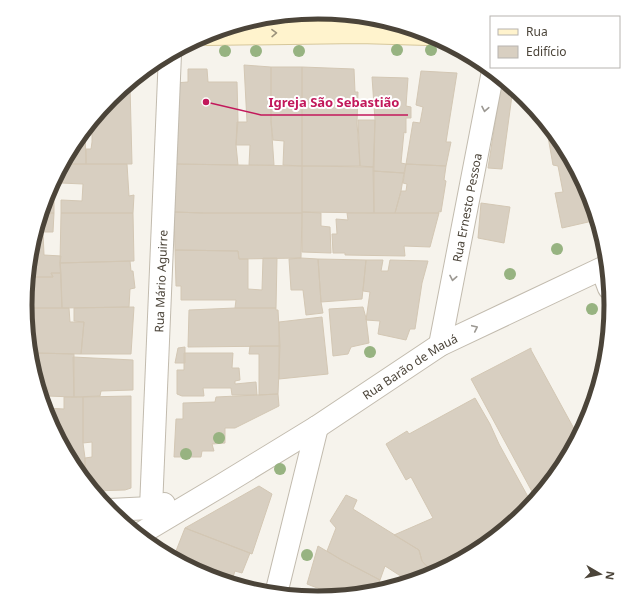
<svg xmlns="http://www.w3.org/2000/svg" width="636" height="610" font-family="'Noto Sans',sans-serif">
<rect width="100%" height="100%" fill="#f6f3ec"/>
<path fill="#d8cfc1" stroke="#d3c7b4" d="M244,65L271,67V121L274,165H249L250,145H236L237,122H247Z
M271,67H302V166L283,165L284,141L273,140L271,121Z
M302,67L354,69L355,92H358L357,123L360,166H302Z
M188,69H207L208,82H237L238,121L236,145L238,165L175,164L174,83L188,82Z
M421,71L457,73L446,142H451L446,166L406,164L413,122L420,123L423,107L416,105Z
M372,77L408,78L406,106L411,107V118H406V133L404,132L401,163L406,164L404,173L373,171L375,120Z
M502,79L513,88L502,169L488,168Z
M125,86H130L132,164H86V149H91L92,142V120L111,98Z
M358,120H375L374,167L360,166Z
M85,129L86,164H62L75,142Z
M552,130L562,142L589,193L597,220L562,228L555,193L563,192L558,166L553,165L547,131Z
M62,164H127L129,196L134,195L133,213H61V200L82,201L83,184L61,183Z
M175,164L302,166V213H203L174,212Z
M406,164L446,166L444,180L446,181L441,212L439,211V213H395L401,191H406L407,184L403,183Z
M302,166L374,167V213L302,212Z
M373,171L404,173L401,191L395,213H374Z
M46,199H54V213H41Z
M481,203L510,207L504,243L478,238Z
M174,212L203,213H302L301,258L239,259L238,251L175,250Z
M302,212L321,213V226L330,227L331,253L302,252Z
M41,213H54L53,232H43L44,255L61,256L60,263L61,273H51L53,277H28L31,248Z
M61,213H133L134,261L60,263Z
M347,213H439L430,247L404,246L405,256L345,255V253H333L332,234H337L336,219L348,220Z
M175,250L238,251L239,259H248V289L262,290L263,258H277L276,308H235L236,300H181V286H176Z
M301,258L318,259L321,302L323,313L306,315L303,290H291L289,259Z
M318,259L366,260L362,299L321,302Z
M366,260H383L381,271H388L390,260L428,261L422,283L415,329H410L406,340L378,334L380,321L366,320L370,292L363,291Z
M130,261L131,271H133L135,288L130,289L129,307L62,308L60,263Z
M51,273H61L62,308H25L28,277H53Z
M134,307L131,354H81L84,322L74,321V308Z
M363,307L366,318L369,343L351,347L348,354L333,356L329,309Z
M25,308H69L70,322H84L81,354L30,353Z
M235,308H276V310H278L280,346L188,347L189,310Z
M322,317L328,374L279,379V322Z
M250,346H280L278,394L259,395V354H249Z
M185,347V363H175L178,348Z
M531,348V350L578,436L561,468L536,499L471,379Z
M37,353L74,354V397L47,396L48,388H39V390L30,361H36Z
M184,353H233L232,368H239L240,380L235,381V384L256,382L257,395H232L231,388H203L204,396H182L177,394V370H184Z
M73,357L133,360V390L101,391L100,396L74,397Z
M278,394L279,406L235,428H225V443L212,444L214,451H202L201,457H174L176,419H183V403L215,402L216,397Z
M131,396V488L125,490L93,491L85,480V458L92,457V442L83,443V397Z
M64,397H83V443L85,458V480L74,468L47,417L45,408L64,409Z
M475,398L490,424L499,444L532,504L525,512L481,549L434,574L422,561L419,550L394,535L433,518L411,477L406,480L386,444L407,431L409,434Z
M259,486L272,494L252,554L185,528Z
M346,495L357,500L353,509L419,550L422,561L434,574L410,582L385,566L380,580L340,559L327,551L336,528L330,521Z
M185,528L250,553L242,573L235,571L231,583L206,576L152,546L153,543L176,551Z
M318,546L340,559L380,580L374,592L338,596L307,584Z"/>
<g fill="none" stroke-linecap="round" stroke-linejoin="round">
<g stroke="#c2bbae" stroke-width="24">
<g id="minor">
<path d="M602,269L609,288"/>
<path id="s1" d="M440,345L493,71"/>
<path id="s2" d="M151,508L170,54"/>
<path d="M109,510L151,508L164,504"/>
<path id="s3" d="M138,535L222,485L317,427L440,345L607,266"/>
<path d="M276,594L317,427"/>
</g>
</g>
<g stroke="#d6c79b" stroke-width="24">
<path id="secondary" d="M207,34L359,32L428,34"/>
</g>
<use href="#minor" stroke="#fff" stroke-width="22"/>
<use href="#secondary" stroke="#fff3cd" stroke-width="22"/>
</g>
<g fill="#97b381">
<circle cx="397" cy="50" r="6"/>
<circle cx="431" cy="50" r="6"/>
<circle cx="225" cy="51" r="6"/>
<circle cx="256" cy="51" r="6"/>
<circle cx="299" cy="51" r="6"/>
<circle cx="557" cy="249" r="6"/>
<circle cx="510" cy="274" r="6"/>
<circle cx="592" cy="309" r="6"/>
<circle cx="370" cy="352" r="6"/>
<circle cx="219" cy="438" r="6"/>
<circle cx="186" cy="454" r="6"/>
<circle cx="280" cy="469" r="6"/>
<circle cx="307" cy="555" r="6"/>
</g>
<defs><path id="oneway-chevron" d="M-2-3.5L2.5 0L-2 3.5" fill="none" stroke-width="1.6" stroke-linecap="round" stroke-linejoin="round"/></defs>
<use stroke="#9c937c" href="#oneway-chevron" transform="translate(274 33) rotate(-1)"/>
<g stroke="#9c9892">
<use href="#oneway-chevron" transform="translate(485 109) rotate(101)"/>
<use href="#oneway-chevron" transform="translate(453 278) rotate(101)"/>
<use href="#oneway-chevron" transform="translate(475 328) rotate(-25)"/>
</g>
<g text-anchor="middle" dominant-baseline="central" stroke-width="4" stroke-linejoin="round" paint-order="stroke">
<g font-size="12" fill="#4b4439" stroke="#fff">
<text stroke="none"><textPath href="#s1" startOffset="140">Rua Ernesto Pessoa</textPath></text>
<text stroke="none"><textPath href="#s2" startOffset="227">Rua Mário Aguirre</textPath></text>
<text stroke="none"><textPath href="#s3" startOffset="320">Rua Barão de Mauá</textPath></text>
</g>
</g>
<path d="M0 0H636V610H0ZM32 305a286 286 0 1 1 572 0a286 286 0 1 1-572 0Z" fill="#fff" fill-rule="evenodd"/>
<path fill="none" stroke="#4b4439" stroke-width="5" d="M32 305a286 286 0 1 1 572 0a286 286 0 1 1-572 0Z"/>
<path fill="none" stroke="#c2185b" stroke-width="1.5" d="M206 102L261 115H408"/>
<circle fill="#c2185b" stroke="#fff" stroke-width="1.5" cx="206" cy="102" r="4"/>
<g font-size="13" text-anchor="middle" font-weight="bold" fill="#c2185b" stroke="#fff" stroke-width="4" stroke-linejoin="round" paint-order="stroke">
<text x="334" y="107">Igreja São Sebastião</text>
</g>
<rect x="490" y="16" width="130" height="52" fill="#ffffff" stroke="#b7b4b0"/>
<rect x="498" y="29" width="20" height="6" fill="#fff3cd" stroke="#b7b4b0"/>
<text x="526" y="36" font-size="12" fill="#4b4439">Rua</text>
<rect x="498" y="46" width="20" height="12" fill="#d8cfc1" stroke="#b7b4b0"/>
<text x="526" y="56" font-size="12" fill="#4b4439">Edifício</text>
<g transform="translate(600 574) rotate(99)" stroke="#ffffff" stroke-width="3" paint-order="stroke">
<path d="M0-3L7 15L0 10L-7 15Z" fill="#4b4439"/>
<text y="-6" font-size="11" font-weight="bold" text-anchor="middle" fill="#4b4439">N</text>
</g>
</svg>
